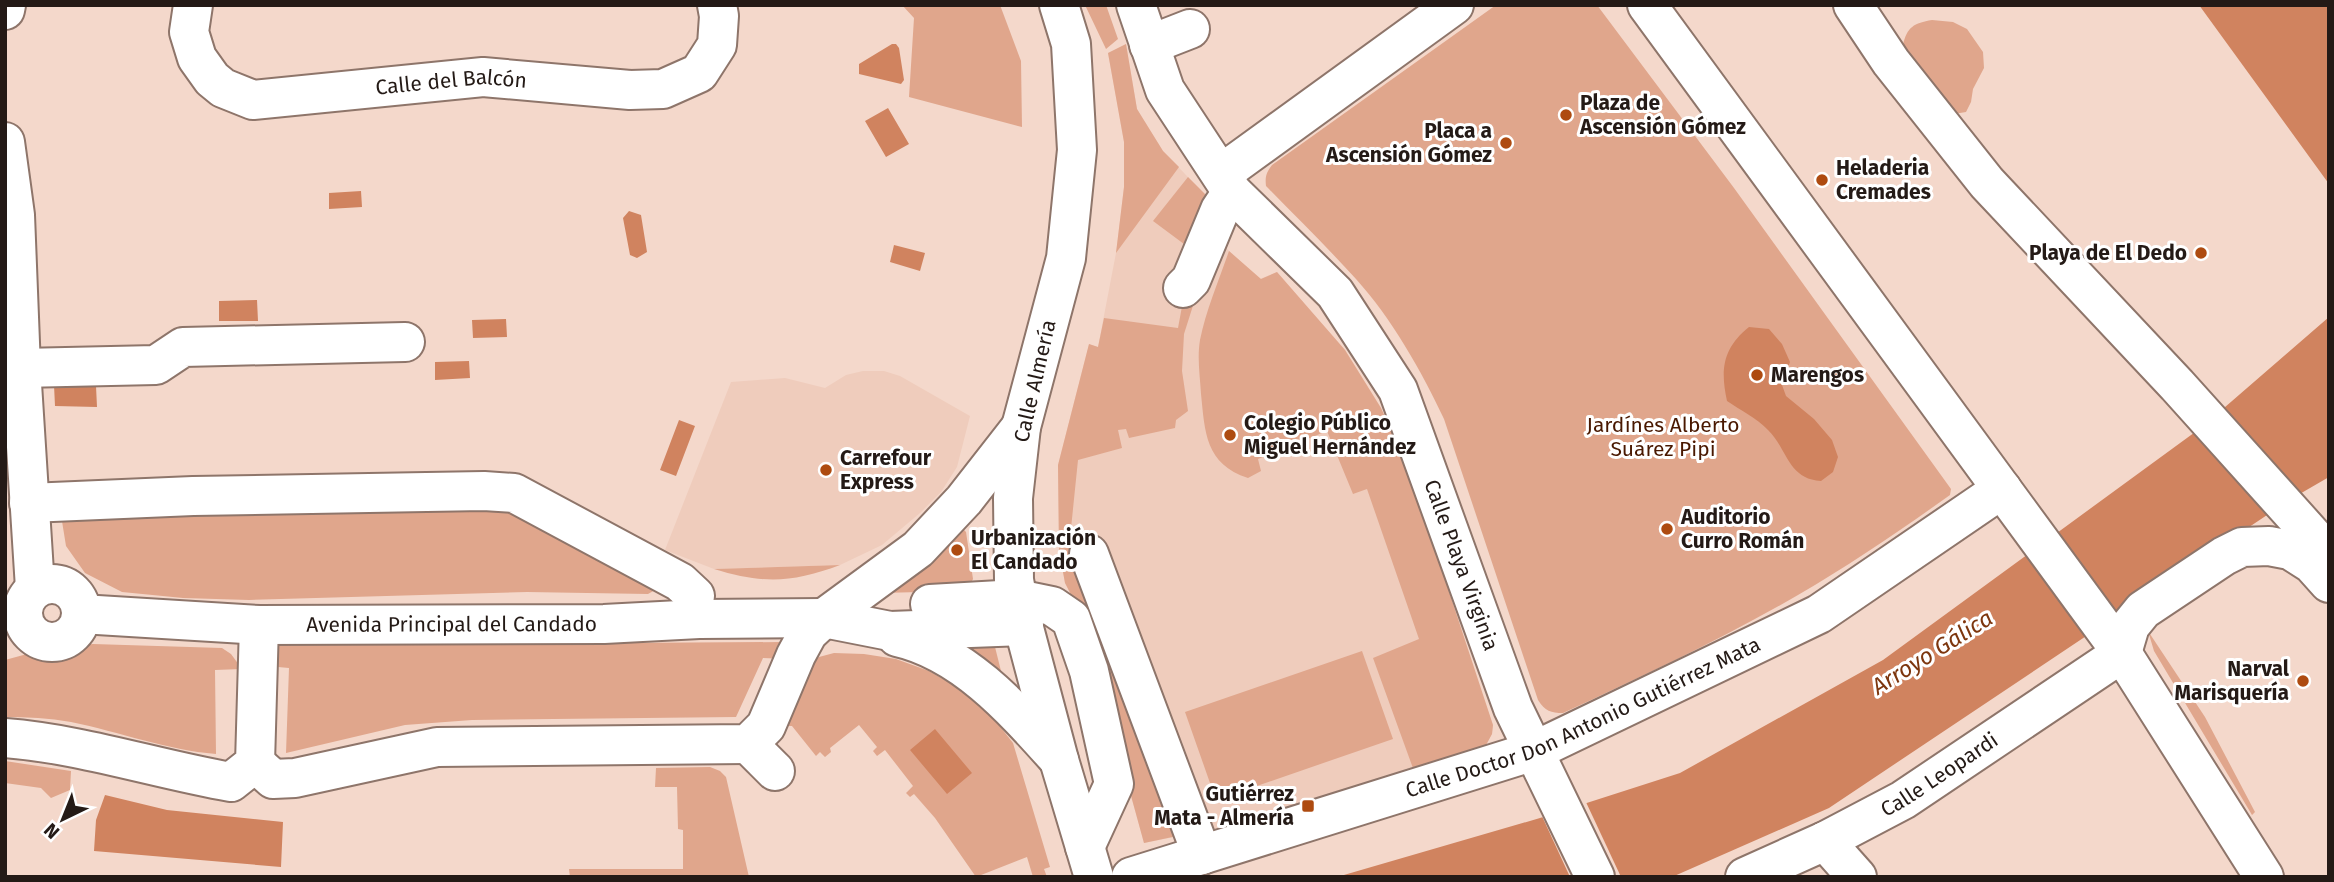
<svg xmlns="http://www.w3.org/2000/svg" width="2334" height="882" font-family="'Fira Sans',sans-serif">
<rect width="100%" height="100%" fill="#f4d8cb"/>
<path fill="#efccbc" d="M1126,44L1137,109L1163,151L1229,220L1217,240L1260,279L1277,272L1345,350L1381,408L1493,725L1492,734L1486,745L1475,751L1235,825L1144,843L1081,614L1065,583L1059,550L1058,465L1089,344L1098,347L1116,253L1124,187V142L1108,53Z
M863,371H884L900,376L970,416L957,467L941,492L920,513L882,545L840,565L714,569L665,550L731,382L785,378L825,388L846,375Z"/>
<path fill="#e0a68c" d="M902,5H1000L1021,61L1022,127L909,97L914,18Z
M1085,5H1106L1118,39L1106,49Z
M1496,5H1597L1734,188L1951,489L1950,495C1901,530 1850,565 1798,595C1722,639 1643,676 1563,713C1551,713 1545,711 1538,700L1444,419C1421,370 1392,319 1356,279C1327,247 1296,217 1266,186C1265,177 1266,173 1272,165Z
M1932,20L1953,22L1967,29L1983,52L1984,68L1973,89L1971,102L1966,112L1954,114L1903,45C1907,27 1914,23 1932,20Z
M1126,44L1137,109L1163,151L1179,167L1116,253L1124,187V142L1108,53Z
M1188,177L1212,201L1188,247L1153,221Z
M1229,251L1261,279L1277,272L1345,350L1381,408L1406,461L1493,725L1492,734L1486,745L1414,771L1373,658L1419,639L1367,489L1353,494L1327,431L1258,459L1261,471L1248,478C1205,464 1205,432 1201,394C1200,376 1197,358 1200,340C1206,310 1219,280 1229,251Z
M1197,293L1184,334L1182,371L1188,411L1176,420L1175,428L1129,438L1126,429L1118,430L1122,448L1078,460L1069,548L1075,574L1090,596L1182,835L1144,843L1081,614L1065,583L1059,550L1058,465L1089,344L1098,347L1104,318L1178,328L1183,301Z
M67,509L511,510L655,590L648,594L527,592L249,600L183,598L122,592L85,573L66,546L61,515Z
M962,528L966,532L973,579L969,587L961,591L880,593Z
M840,565C792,583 763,584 714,569Z
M2148,631L2205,717L2255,812L2252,815L2154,651Z
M985,640L995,647L1001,671L997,673L962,649Z
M782,642L786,659L763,658L736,717L472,720L405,725L286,753L289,668L267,666L273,646L281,644L313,645Z
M93,644L222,648L231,654L242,669L215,670L216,754C167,750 120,732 71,722C49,718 27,717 5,717V660L49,648Z
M1362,651L1393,739L1216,800L1185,712Z
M834,653L864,654L896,659L929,671L955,686L991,715L1013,743L1050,867L1044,869L1047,877H1033L1027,857L976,877L935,818L914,794L910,797L906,793L913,786L885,750L877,756L873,751L877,747L859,725L830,748L831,752L825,757L820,752L816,756L792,726H783L807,668L819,657Z
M5,761L71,771L70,790L51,798L41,788L5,783Z
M710,767L720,771L726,777L749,877H570L569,869H683V830L678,829L677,787H655L656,768Z"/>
<path fill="#d0835f" d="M2199,5H2329V184Z
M892,44H896L899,48L904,80L901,84L859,74V64Z
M888,108L909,144L886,157L865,121Z
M361,191L362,207L329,209V193Z
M629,211L641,215L647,252L637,258L630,255L623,218Z
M894,245L925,253L920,271L890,262Z
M257,300L258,321H219V301Z
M2329,317V477L2291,499L1829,808L1672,877H1337L1540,818L1680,773L1883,660L2202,427Z
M506,319L507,337L473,338L472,320Z
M1749,327L1769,329L1782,344L1790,362L1782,385L1786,396L1814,419L1832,440L1838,457L1833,472L1821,481C1788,479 1788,450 1768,430C1757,418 1740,410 1727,401C1720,369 1723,348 1749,327Z
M469,361L470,378L435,380V362Z
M54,385L96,386L97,407L55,406Z
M679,420L695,426L676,476L660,470Z
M935,729L972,773L947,794L910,750Z
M105,795L167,810L283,822L281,867L94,851L96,820Z"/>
<path fill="#f4d8cb" d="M1585,800L1621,877H1570L1541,814Z"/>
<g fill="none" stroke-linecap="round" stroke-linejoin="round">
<g stroke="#8e756a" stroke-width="42">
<g id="minor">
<path id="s1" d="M193,5L189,32L197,58L212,79L223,88L253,100L483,77L630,90L663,89L699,73L717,45L719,16L717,5"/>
<path id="s2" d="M1136,5L1165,90L1232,192L1335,293L1398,390L1513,708L1595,877"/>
<path d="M1853,5L1891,62L1987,183L2177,385L2329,554"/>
<path d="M5,10L6,5"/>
<path d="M1149,45L1190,29"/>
<path d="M5,142L15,215L21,368L35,588"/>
<path d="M1221,174L1454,5"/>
<path d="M1183,288L1191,280L1220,210L1232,192"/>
<path d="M21,368L156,365L183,347L405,342"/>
<path d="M29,503L193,496L484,491L514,493L680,582L695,596"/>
<path d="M1089,554L1202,855"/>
<circle cx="52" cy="613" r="29"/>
<path d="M930,604L1018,599L1052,606L1071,619L1089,671L1114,784L1085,847"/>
<path id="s3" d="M81,614L259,625L604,624L699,619L824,618L890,631L1024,626"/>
<path d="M897,637C964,652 1015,711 1059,760"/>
<path d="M5,738C82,744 156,769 231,782L255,763L259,625"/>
<path d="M748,744L775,771"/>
<path d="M255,763L273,779L295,778L437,747L748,744L766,726L796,655L808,633L824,618L918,549L964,500L1021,427"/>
<path d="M1825,841L1857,877"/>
<path id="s4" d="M1131,877L1534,751L1819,614L2002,489"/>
<path id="s5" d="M1745,877L1825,841L1903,800L2122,653L2130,626L2143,610L2224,556L2242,547L2269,546L2290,550L2312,564L2329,583"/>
</g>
</g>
<g stroke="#8e756a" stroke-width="42">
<path id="major" d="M1059,5L1071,44L1077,150L1066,258L1021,427L1013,498L1014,580L1020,613L1059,760L1094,877
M1647,5L2122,653L2264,877"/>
</g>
<use href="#minor" stroke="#fff" stroke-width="38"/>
<use href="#major" stroke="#fff" stroke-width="38"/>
</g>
<g fill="#ae4b10" stroke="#fff" stroke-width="2.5">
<circle cx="1566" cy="115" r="7"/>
<circle cx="1506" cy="143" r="7"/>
<circle cx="1822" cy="180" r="7"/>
<circle cx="2201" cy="253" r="7"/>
<circle cx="1757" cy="375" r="7"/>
<circle cx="1230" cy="435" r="7"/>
<circle cx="826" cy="470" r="7"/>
<circle cx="1667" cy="529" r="7"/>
<circle cx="957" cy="550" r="7"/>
<circle cx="2303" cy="681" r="7"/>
<rect x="1301" y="799" width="14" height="14" rx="3.5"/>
</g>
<g text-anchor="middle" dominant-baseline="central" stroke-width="6" stroke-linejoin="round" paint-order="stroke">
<g font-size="21" fill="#241a16" stroke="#fff">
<text stroke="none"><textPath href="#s1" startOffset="326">Calle del Balcón</textPath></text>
<text transform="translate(1035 381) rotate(-77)">Calle Almería</text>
<text stroke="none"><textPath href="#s2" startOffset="658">Calle Playa Virginia</textPath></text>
<text stroke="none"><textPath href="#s3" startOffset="371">Avenida Principal del Candado</textPath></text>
<text stroke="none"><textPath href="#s4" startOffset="480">Calle Doctor Don Antonio Gutiérrez Mata</textPath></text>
<text stroke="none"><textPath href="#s5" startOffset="220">Calle Leopardi</textPath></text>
</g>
<g font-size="21" font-weight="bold" fill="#241a16" stroke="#fff" text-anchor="start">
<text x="1580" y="103">Plaza de<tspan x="1580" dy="24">Ascensión Gómez</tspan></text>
<text x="1492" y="131" text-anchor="end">Placa a<tspan x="1492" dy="24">Ascensión Gómez</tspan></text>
<text x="1836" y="168">Heladeria<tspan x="1836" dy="24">Cremades</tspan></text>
<text x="2187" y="253" text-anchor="end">Playa de El Dedo</text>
<text x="1771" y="375">Marengos</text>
<text x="1244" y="423">Colegio Público<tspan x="1244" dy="24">Miguel Hernández</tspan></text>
<text x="840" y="458">Carrefour<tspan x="840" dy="24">Express</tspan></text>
<text x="1681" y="517">Auditorio<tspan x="1681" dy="24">Curro Román</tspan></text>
<text x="971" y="538">Urbanización<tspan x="971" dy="24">El Candado</tspan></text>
<text x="2289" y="669" text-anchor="end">Narval<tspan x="2289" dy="24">Marisquería</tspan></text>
<text x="1294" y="794" text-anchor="end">Gutiérrez<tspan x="1294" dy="24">Mata - Almería</tspan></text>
</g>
<g font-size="21" fill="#491800" stroke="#fff">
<text x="1663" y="425">Jardínes Alberto<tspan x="1663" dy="24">Suárez Pipi</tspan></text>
</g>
<g font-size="23" font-style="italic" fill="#7d360e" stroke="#fff">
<text transform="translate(1932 652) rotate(-32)">Arroyo Gálica</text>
</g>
</g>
<rect width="2334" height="882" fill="none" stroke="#241a16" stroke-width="14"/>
<g transform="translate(63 819) rotate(223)" stroke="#ffffff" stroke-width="5" paint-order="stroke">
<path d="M0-5L12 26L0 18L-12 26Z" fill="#241a16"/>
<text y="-10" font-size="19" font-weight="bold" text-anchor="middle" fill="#241a16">N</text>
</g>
</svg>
